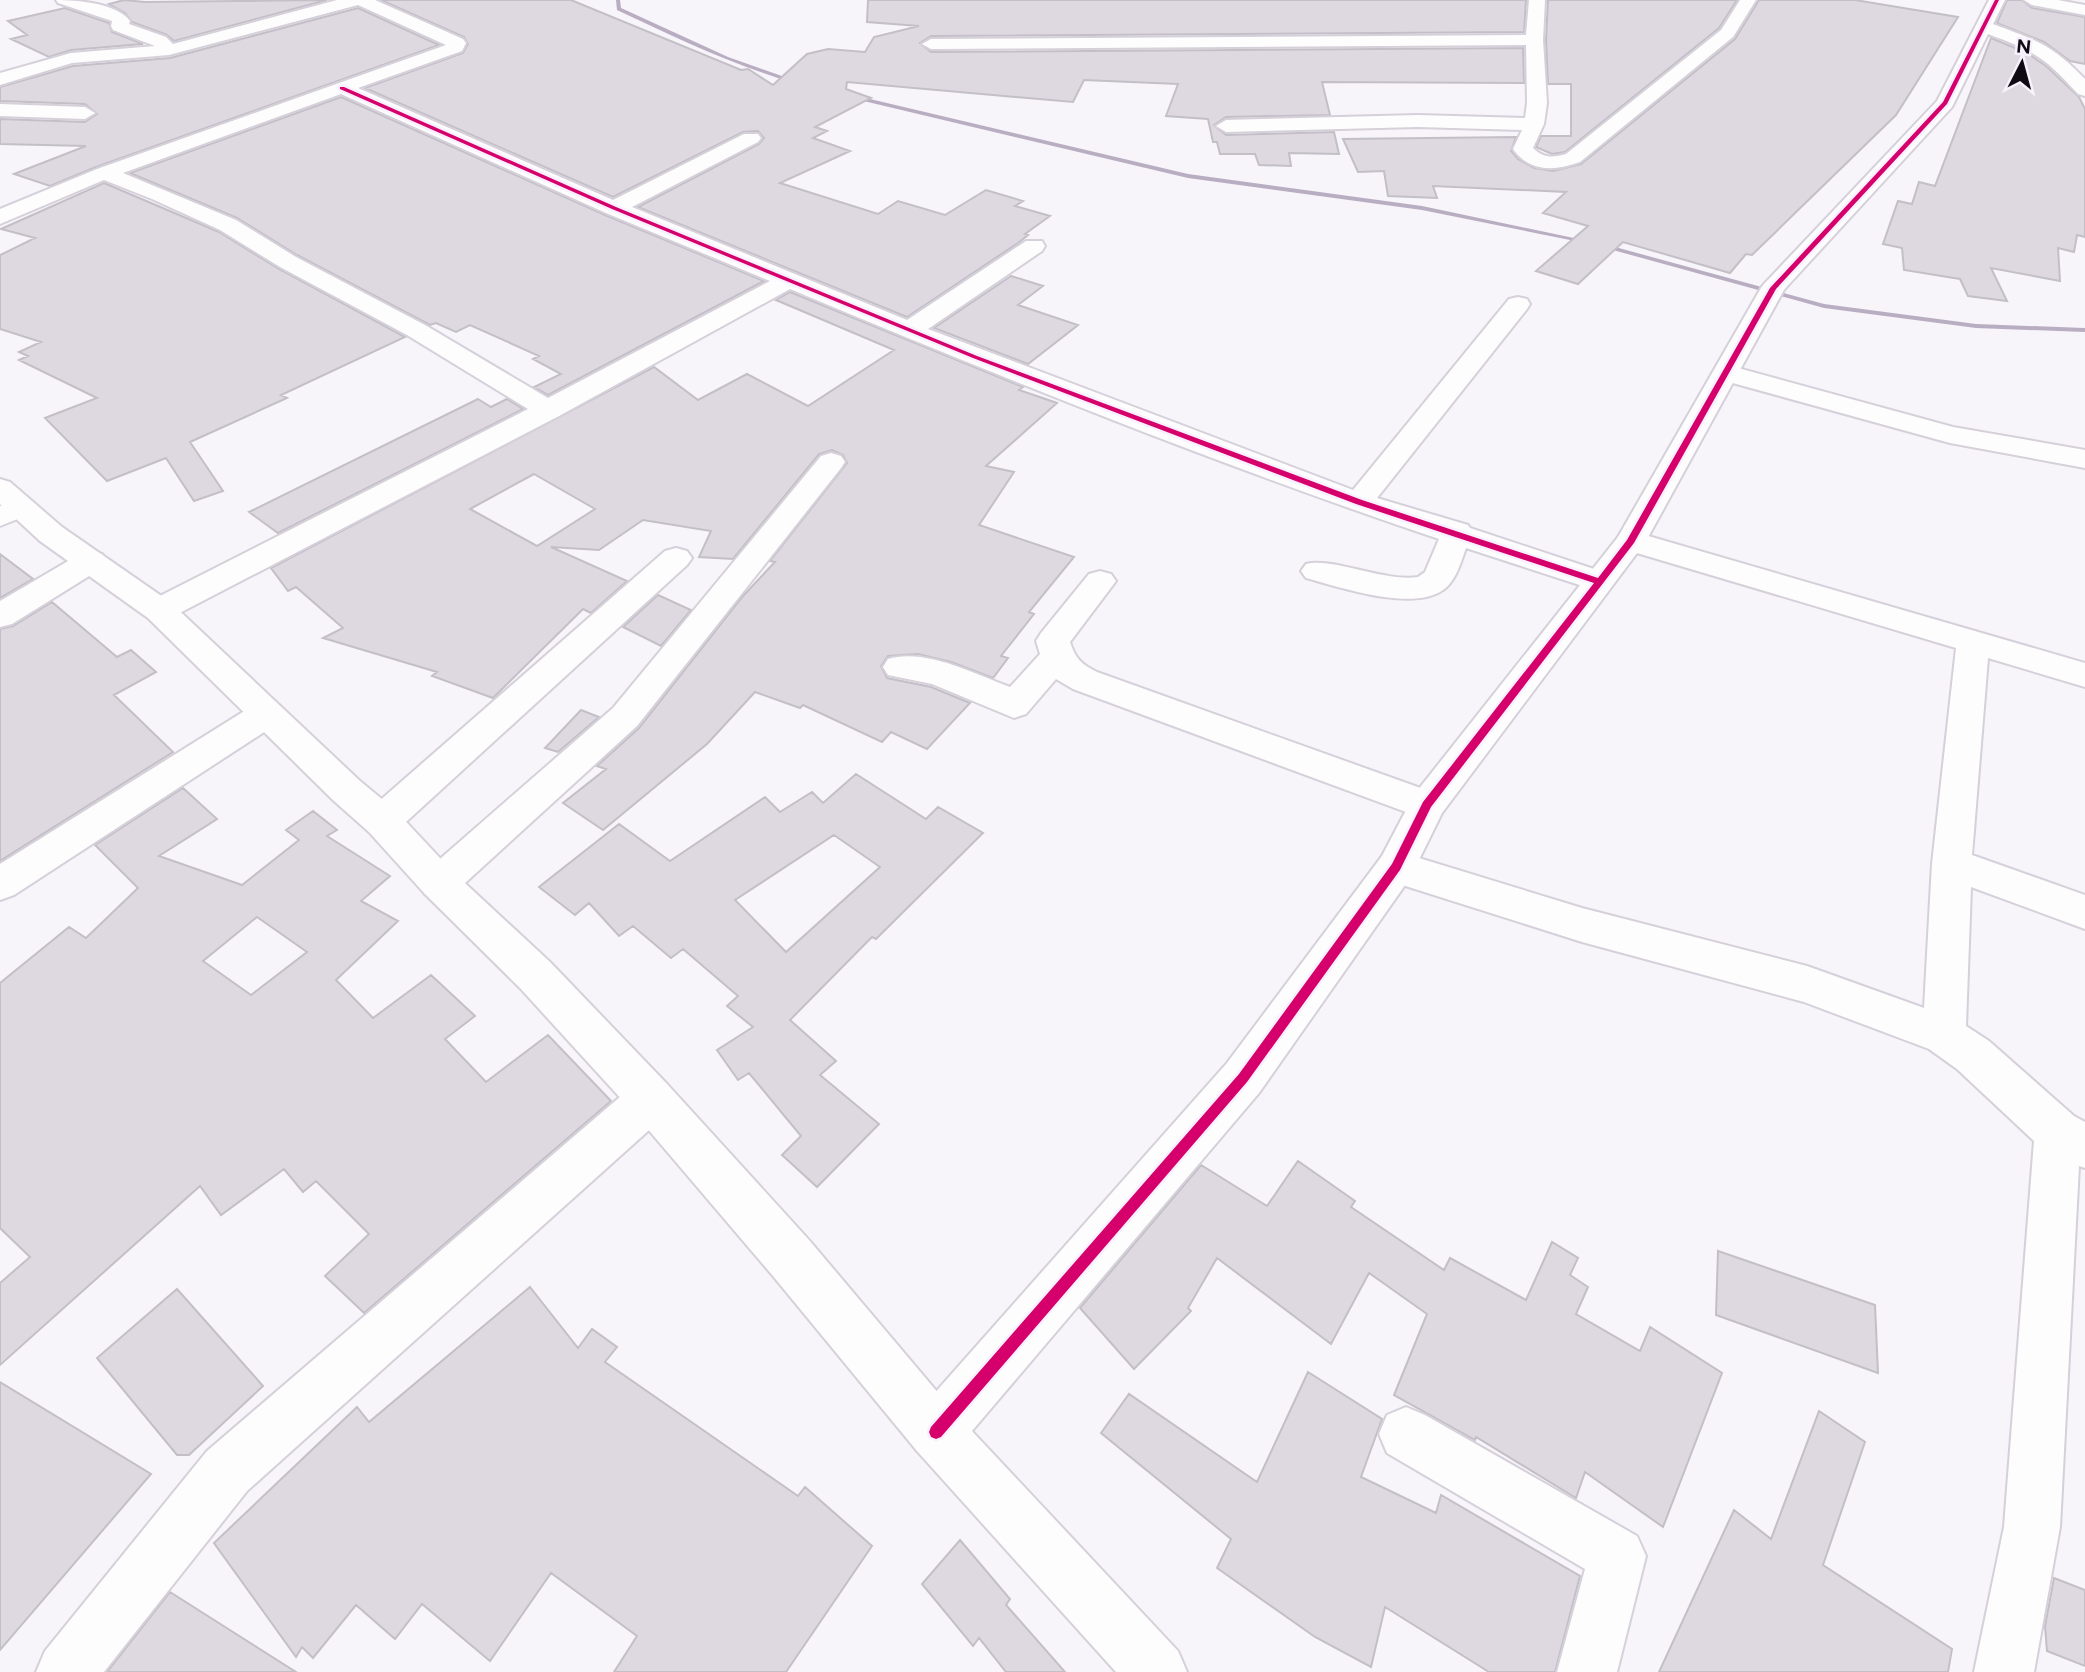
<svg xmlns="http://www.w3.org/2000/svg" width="2085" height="1672" font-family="Figtree,sans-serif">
<rect width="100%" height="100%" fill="#f7f4fa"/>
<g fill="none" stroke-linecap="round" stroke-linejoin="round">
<path fill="#b9adc2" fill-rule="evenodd" d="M616,0H620L621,8L728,57L796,81L791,82C731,64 674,37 617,10Z
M853,95L1188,174L1422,206L1588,241L1585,243L1422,210L1188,178L851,98Z
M1604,244L1824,304L1976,324L2085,328V332L1976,328L1824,308L1602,247L1601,246Z"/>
</g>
<path fill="#ded9e1" stroke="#c3bfc7" stroke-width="2" fill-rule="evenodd" d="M124,0L145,2L327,0L174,41L167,35L132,22L125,13L109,4Z
M381,0H571L741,70L748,69L773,85L807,54L828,49L865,52L874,37L919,26L867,22L868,0H1526L1524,32L931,36L920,43L931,52L1523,48L1524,83L1322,82L1330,115L1226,117L1214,125L1226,135L1334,132L1339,154L1289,153L1291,166L1259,165L1255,154H1220L1217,142H1213L1208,119L1166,116L1178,84L1084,80L1073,102L847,82L846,89L871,98L815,127L827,131L813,138L850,151L780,183L878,214L898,201L945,215L986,190L1023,201L1015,206L1050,216L1025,234L1028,235L1018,243L907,317L638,207L759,144L764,138L758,131L743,132L613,197L365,88L463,53L468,44L464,37Z
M1548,0H1737L1719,28L1565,152L1552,154L1536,147L1541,136H1571V84H1548L1546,40Z
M1759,0H1855L1958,17L1896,115L1752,255L1746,254L1730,273L1623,242L1578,284L1536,271L1588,226L1543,213L1566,192L1433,186L1437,198L1388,196L1384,171L1358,172L1343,139L1516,137L1511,151L1518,159L1534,168L1553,171L1581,164L1735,39Z
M2007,0H2022L2032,8L2085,17V64L2070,61L2044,42L1997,23Z
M65,8L109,23L112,32L143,44L71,50L49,57L11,39L27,35L8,21Z
M358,8L439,45L96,167L50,186L14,174L86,146L0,144V119L85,122L97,114L85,104L0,101V87L73,66L170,58Z
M1991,38L2027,53L2046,66L2079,97L2085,109V237L2077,235L2074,252L2058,248L2060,281L1991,268L2007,301L1968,296L1960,279L1904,270L1902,248L1883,244L1898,201L1912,204L1919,182L1935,186Z
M341,97L605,215L764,281L548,395L534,387L561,374L533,359L539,356L470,325L456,332L436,323L430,325L297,255L237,218L130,173Z
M104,183L219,232L279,269L405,337L281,395L287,398L190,442L223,491L194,501L166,458L107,481L45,418L97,398L19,360L28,356L19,352L41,342L0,329V255L35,238L1,229Z
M1011,276L1043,286L1018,305L1078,325L1028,364L934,328Z
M790,292L1023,387L1019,390L1057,403L986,466L1014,472L979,525L1074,557L1029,612L1034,614L1001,656L1008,658L993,678L951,662L918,654L888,656L881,666L887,678L931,687L970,703L927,749L891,732L882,742L803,705L800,708L755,692L707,744L603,830L563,803L606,769L597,766L639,728L743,596L775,562L770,561L847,463L843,455L832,450L819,454L733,559L699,557L711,531L643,520L599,550L551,547L627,581L591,613L583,609L493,698L432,676L437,672L323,638L343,628L296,587L288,591L271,568L654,367L698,400L747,374L808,406L894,350L776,300ZM534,474L595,509L537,546L470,509Z
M478,399L491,407L507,399L523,409L278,533L249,512Z
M0,554L33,579L0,598Z
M658,595L691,610L661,646L623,627Z
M52,602L117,657L131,650L156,672L114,695L173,752L0,861V629L13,626Z
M581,710L599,717L558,752L545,748Z
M856,774L926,819L938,807L983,833L876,939L872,937L790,1020L836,1061L820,1075L879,1124L817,1187L782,1155L801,1136L749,1073L738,1080L717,1050L753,1027L727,1006L738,996L683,949L671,958L633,926L619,936L589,903L575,915L539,887L619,824L670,861L765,797L780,812L812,792L823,803ZM834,835L880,867L786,952L735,900Z
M183,788L217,819L159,856L242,885L299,840L286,830L313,811L337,830L327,836L390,876L361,901L398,921L336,980L373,1018L431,975L475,1016L445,1039L486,1082L548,1035L611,1101L364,1313L325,1276L369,1234L316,1181L303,1192L284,1169L221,1215L200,1186L0,1365V1283L30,1257L0,1228V983L69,927L86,938L138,888L95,845ZM257,917L307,952L251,995L203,961Z
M1298,1161L1355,1201L1351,1207L1444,1270L1450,1258L1526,1300L1552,1242L1578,1258L1570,1275L1588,1287L1576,1314L1640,1351L1650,1327L1722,1373L1663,1527L1585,1472L1576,1498L1476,1437L1475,1440L1394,1395L1427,1314L1369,1273L1331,1344L1217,1258L1188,1308L1191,1311L1134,1369L1080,1308L1201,1165L1267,1206Z
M1718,1251L1875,1305L1878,1373L1716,1315Z
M530,1287L578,1348L592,1329L617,1347L605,1362L798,1496L805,1487L872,1546L786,1672H614L637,1636L551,1573L490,1661L422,1604L395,1639L356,1605L313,1658L302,1647L296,1657L214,1543L357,1407L369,1422Z
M177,1289L263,1386L189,1455H177L97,1358Z
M1308,1372L1382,1419L1361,1477L1436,1513L1441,1495L1580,1576L1555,1672H1489L1385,1607L1371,1667L1315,1637L1217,1568L1231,1539L1101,1433L1129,1394L1257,1482Z
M0,1382L151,1474L0,1650Z
M1819,1411L1865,1442L1823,1565L1952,1649L1948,1672H1659L1734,1510L1771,1539Z
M960,1540L1010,1599L1006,1605L1065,1672H1006L979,1638L973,1646L922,1584Z
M2054,1578L2085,1590V1666L2047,1651L2045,1626Z
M170,1592L296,1672H107Z"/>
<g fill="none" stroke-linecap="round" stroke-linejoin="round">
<g stroke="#d5d0d9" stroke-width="4">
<path id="minor" d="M56,0C77,0 117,3 130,21L129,24L166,37L173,44L337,0H375L463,39L466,43L462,51L358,88L613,200L744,134H758L761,138L758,142L632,207L907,320L1026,241H1042L1045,246L1042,251L928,329L1353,490L1509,299L1518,297L1527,299L1530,304L1527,309L1377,498L1468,525L1470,528L1609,574L1614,581L1609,588L1598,591L1466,548C1461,562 1456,581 1443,590C1413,612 1339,587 1306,578L1301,571L1306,564C1333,557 1383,582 1418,577L1425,572L1439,539C1219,465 1003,378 790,289L559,416L170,618L159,621L148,618L143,610L148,602L528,409L407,335L280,267L220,230L152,199L104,180L0,224V209L97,169L446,45L358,5L169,55L72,63L0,85V73L71,53L155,46L113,30L111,26L112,21L58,3ZM341,94L606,213L770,281L548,398L425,325L296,257L236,220L123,173Z
M1529,0H1545L1543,40L1547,103L1544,124L1533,148C1543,158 1553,158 1566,154L1721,30L1740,0H1756L1733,37L1580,162C1555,171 1530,173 1513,149L1522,130L1418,127L1226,132L1216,126L1226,120L1418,115L1525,118L1527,103L1526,45L931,49L922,44L931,39L1526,35Z
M1989,0H2005L1993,24C2038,41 2051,44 2085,79V96L2078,94C2044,57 2036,52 1988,34L1952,107L1781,293L1773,295L1765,293L1761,288L1765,283L1937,101Z
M2024,0H2058L2085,5V15L2032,5Z
M0,104L85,107L95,113L85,119L0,116Z
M1727,365L1953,427L2085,450V468L1950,443L1718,379L1714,373L1718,367Z
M831,453L841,456L845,462L841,468L637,726L453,894L439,899L425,894L419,883L425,872L613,708L821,456Z
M19,499L30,502L34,508L30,514L0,526V506Z
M1631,531L2085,663V687L1988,658L1972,855L2085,895V929L1971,887L1966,1026L1989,1041L2074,1116L2085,1122V1168L2079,1166L2060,1527L2034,1672H1974L2004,1527L2034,1141L1957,1069L1929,1049L1804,1002L1582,942L1396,883L1382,878L1376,867L1382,856L1396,851L1582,908L1807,966L1924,1008L1932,864L1956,648L1620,548L1616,541L1620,534Z
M676,548L687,551L692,558L687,565L395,832L382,836L369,832L363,821L369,810L665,551Z
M91,551L102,554L107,561L102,568L12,624L0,627V601L80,554Z
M1100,571L1111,574L1116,581L1070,642C1075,658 1082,665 1097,672L1440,795L1446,805L1440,815L1427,820L1414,815L1073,689L1056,679L1026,714L1014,718L932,684L888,675L883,667L888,659C926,648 974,674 1010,687L1040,654L1036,641L1041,633L1089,574Z
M266,701L278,705L284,714L278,723L14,895L0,900V864L254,705Z
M651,1078L667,1084L674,1099L667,1114L247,1491L104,1672H36L45,1651L207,1451L635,1084Z
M1406,1407L1425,1415L1637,1536L1646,1556L1617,1672H1557L1585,1569L1387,1453L1379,1434L1387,1415Z"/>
</g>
<g stroke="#d5d0d9" stroke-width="4">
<path id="tertiary" d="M1773,281L1781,283L1785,288L1646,541L1442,813L1410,878L1259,1093L955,1451L936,1459L917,1451L909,1432L917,1413L1227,1063L1382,856L1414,795L1618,537L1761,288L1765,283Z"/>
</g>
<g stroke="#d5d0d9" stroke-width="4">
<path id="secondary" d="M0,479L10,482L62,527L170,602L360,781L395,810L453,872L550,962L667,1084L809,1240L955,1413L1178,1651L1187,1672H1116L917,1451L773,1276L635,1114L520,988L425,894L369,832L334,801L148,618L40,541L0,504Z"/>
</g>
<use href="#minor" fill="#fefdfe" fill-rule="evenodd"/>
<use href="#tertiary" fill="#fefdfe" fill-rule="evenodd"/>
<use href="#secondary" fill="#fefdfe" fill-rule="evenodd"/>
<g stroke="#f8f1fd" stroke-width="5">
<path id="cycleway" d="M1995,0H1999L1947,104L1776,289L1634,543L1431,807L1400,870L1247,1082L941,1437L936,1439L931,1437L929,1432L931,1427L1239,1074L1392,864L1423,802L1594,583L1356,504L973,358L612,209L340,89V87H344L616,207L977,356L1362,500L1598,578L1627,540L1770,288L1943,102Z"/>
</g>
<use href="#cycleway" fill="#d6006c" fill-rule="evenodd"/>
</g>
<g transform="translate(2022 63) rotate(6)" stroke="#f8f1fd" stroke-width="5" paint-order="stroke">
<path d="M0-5L12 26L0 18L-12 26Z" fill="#100a13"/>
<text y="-10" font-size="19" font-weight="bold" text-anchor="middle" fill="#100a13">N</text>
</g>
</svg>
